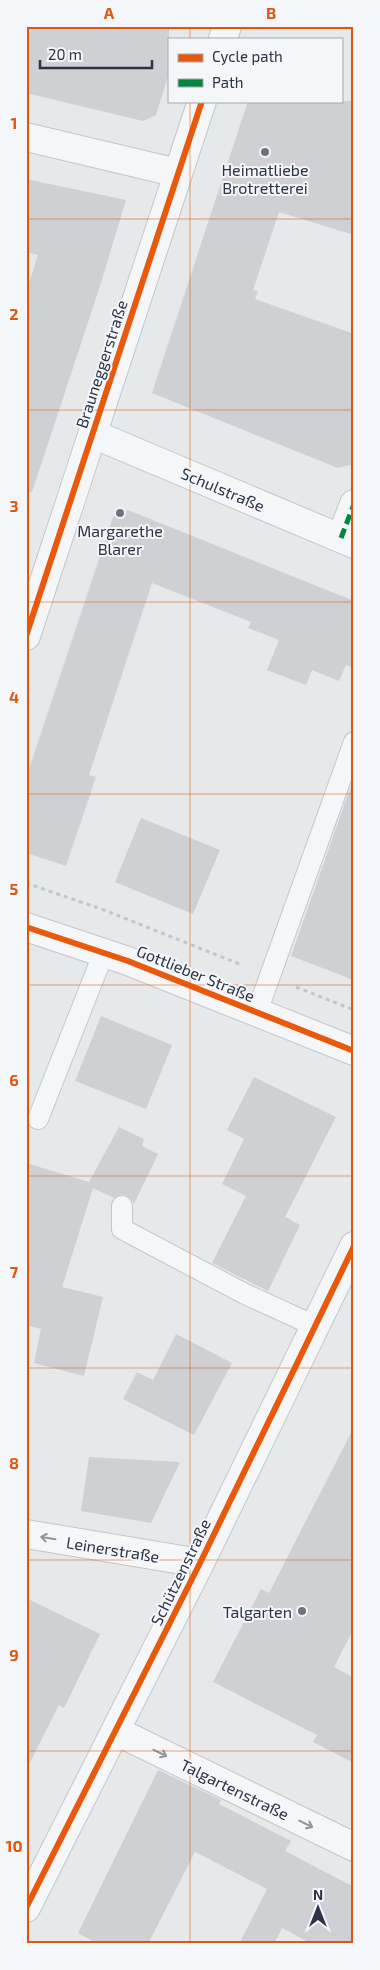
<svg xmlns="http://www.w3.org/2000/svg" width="380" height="1970" font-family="'Exo 2',sans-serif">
<rect width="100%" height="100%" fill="#e6e8ea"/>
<path fill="#ced0d3" d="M26,26H169V73L156,115L143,121L26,93Z
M248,101H354V235L279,212L253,290L258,291L255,299L354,334V464L338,468L152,393Z
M26,179L126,200L100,286L32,492L26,491V292L38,255L26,252Z
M128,510L354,601V667L346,665L339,681L312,670L306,685L267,670L279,640L248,628L251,622L152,583L89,775L96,777L66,866L26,853V778L113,517Z
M353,780H354V980L291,956Z
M141,818L220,850L193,914L115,882Z
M101,1016L172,1045L146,1109L75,1081Z
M254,1077L336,1117L285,1217L300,1225L268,1291L212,1263L246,1196L222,1184L244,1139L227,1130Z
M119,1127L144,1139L142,1146L158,1154L134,1204L132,1200L127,1196L122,1194L114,1198L93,1188L62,1287L103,1297L84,1376L34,1363L41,1329L26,1325V1163L89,1182Z
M176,1334L232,1363L194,1435L123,1399L137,1372L153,1380Z
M354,1427V1628L334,1667L354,1678V1763L313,1742L317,1735L213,1682L261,1589L269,1593Z
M89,1457L180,1462L151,1523L81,1511Z
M26,1598L100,1634L64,1708L59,1705L26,1770Z
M158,1770L221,1800L219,1804L291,1841L285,1851L354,1887V1944H312L282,1928L274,1944H239L267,1889L195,1852L148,1944H98L78,1933Z"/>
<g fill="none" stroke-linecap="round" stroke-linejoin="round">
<g stroke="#c4c6c8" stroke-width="22">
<path id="lane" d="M257,1012L354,742
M38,1119L104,952
M122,1206V1229L245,1294L315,1326"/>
</g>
<g stroke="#c4c6c8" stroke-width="30">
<path id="street" d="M223,39L227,26
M26,137L178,173
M93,434L354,544
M341,538L354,504
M26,636L202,101
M26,927L128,961L354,1051
M26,1534L200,1563
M116,1731L354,1847
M26,1908L200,1563L354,1246"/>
</g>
<path stroke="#c5c6ca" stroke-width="3" stroke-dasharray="4 4" stroke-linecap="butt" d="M26,883L104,910L242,965
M296,987L354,1010"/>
<use href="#lane" stroke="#f5f6f7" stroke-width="20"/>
<use href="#street" stroke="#f5f6f7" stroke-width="28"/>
<path stroke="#00873e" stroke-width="5" stroke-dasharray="10 5" stroke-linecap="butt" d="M341,538L354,504"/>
<g stroke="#f4f6f9" stroke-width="9">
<path id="cycleway" d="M26,636L202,101
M26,927L128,961L354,1051
M26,1908L200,1563L354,1246"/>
</g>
<use href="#cycleway" stroke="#e8590c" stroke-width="6"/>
</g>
<defs><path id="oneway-shaft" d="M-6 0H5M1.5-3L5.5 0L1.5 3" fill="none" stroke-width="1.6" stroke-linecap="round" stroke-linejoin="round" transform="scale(1.25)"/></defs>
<g stroke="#90959e">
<use href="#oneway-shaft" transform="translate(48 1538) rotate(-171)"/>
<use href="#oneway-shaft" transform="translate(160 1753) rotate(26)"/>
<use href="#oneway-shaft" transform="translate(306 1824) rotate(26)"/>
</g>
<path fill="none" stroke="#df570f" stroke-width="1" stroke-opacity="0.55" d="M190,26V39M190,101V1944M26,219H354M26,410H354M26,602H354M26,794H354M26,985H354M26,1176H354M26,1368H354M26,1560H354M26,1751H354"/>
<g fill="#6c737f" stroke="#f4f6f9" stroke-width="2">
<circle cx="265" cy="152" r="5"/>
<circle cx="120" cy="513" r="5"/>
<circle cx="302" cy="1611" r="5"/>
</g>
<g text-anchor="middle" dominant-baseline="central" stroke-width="4" stroke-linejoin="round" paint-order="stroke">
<g font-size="16" fill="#2b3445" stroke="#f4f6f9">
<text x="265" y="169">Heimatliebe<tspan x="265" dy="18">Brotretterei</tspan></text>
<text x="120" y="530">Margarethe<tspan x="120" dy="18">Blarer</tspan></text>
<text x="292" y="1611" text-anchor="end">Talgarten</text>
</g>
<g font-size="16" fill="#2b3445" stroke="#f4f6f9">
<text transform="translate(101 364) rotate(-72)">Brauneggerstraße</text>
<text transform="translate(223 489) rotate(23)">Schulstraße</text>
<text transform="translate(196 973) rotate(22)">Gottlieber Straße</text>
<text transform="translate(113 1549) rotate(9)">Leinerstraße</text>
<text transform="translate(180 1572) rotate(-64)">Schützenstraße</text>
<text transform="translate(235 1789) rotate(26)">Talgartenstraße</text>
</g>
</g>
<rect width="380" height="1970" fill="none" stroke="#f4f6f9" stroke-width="55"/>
<rect x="168" y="38" width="175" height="65" fill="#f4f6f9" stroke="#a4a8b1"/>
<rect x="178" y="54" width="25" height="8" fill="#e8590c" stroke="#a4a8b1"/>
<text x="212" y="62" font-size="15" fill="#2b3445">Cycle path</text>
<rect x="178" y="79" width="25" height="8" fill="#00873e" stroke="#a4a8b1"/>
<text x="212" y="88" font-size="15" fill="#2b3445">Path</text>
<g transform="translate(318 1908)" stroke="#f4f6f9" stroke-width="4" paint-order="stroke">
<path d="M0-4L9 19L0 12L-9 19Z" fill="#2b3445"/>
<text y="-8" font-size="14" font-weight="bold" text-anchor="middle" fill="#2b3445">N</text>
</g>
<path d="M40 60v8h112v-8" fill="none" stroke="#2b3445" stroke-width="2.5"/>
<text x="48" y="60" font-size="15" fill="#2b3445" stroke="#f4f6f9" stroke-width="4" paint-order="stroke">20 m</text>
<rect x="28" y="28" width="324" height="1914" fill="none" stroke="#df570f" stroke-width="2"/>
<g font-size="16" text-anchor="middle" font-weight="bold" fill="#df570f">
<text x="109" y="19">A</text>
<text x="271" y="19">B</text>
<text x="14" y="129">1</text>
<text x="14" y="320">2</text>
<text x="14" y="512">3</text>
<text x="14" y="703">4</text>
<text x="14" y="895">5</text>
<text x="14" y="1086">6</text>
<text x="14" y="1278">7</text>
<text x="14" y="1469">8</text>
<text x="14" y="1661">9</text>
<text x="14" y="1852">10</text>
</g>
</svg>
